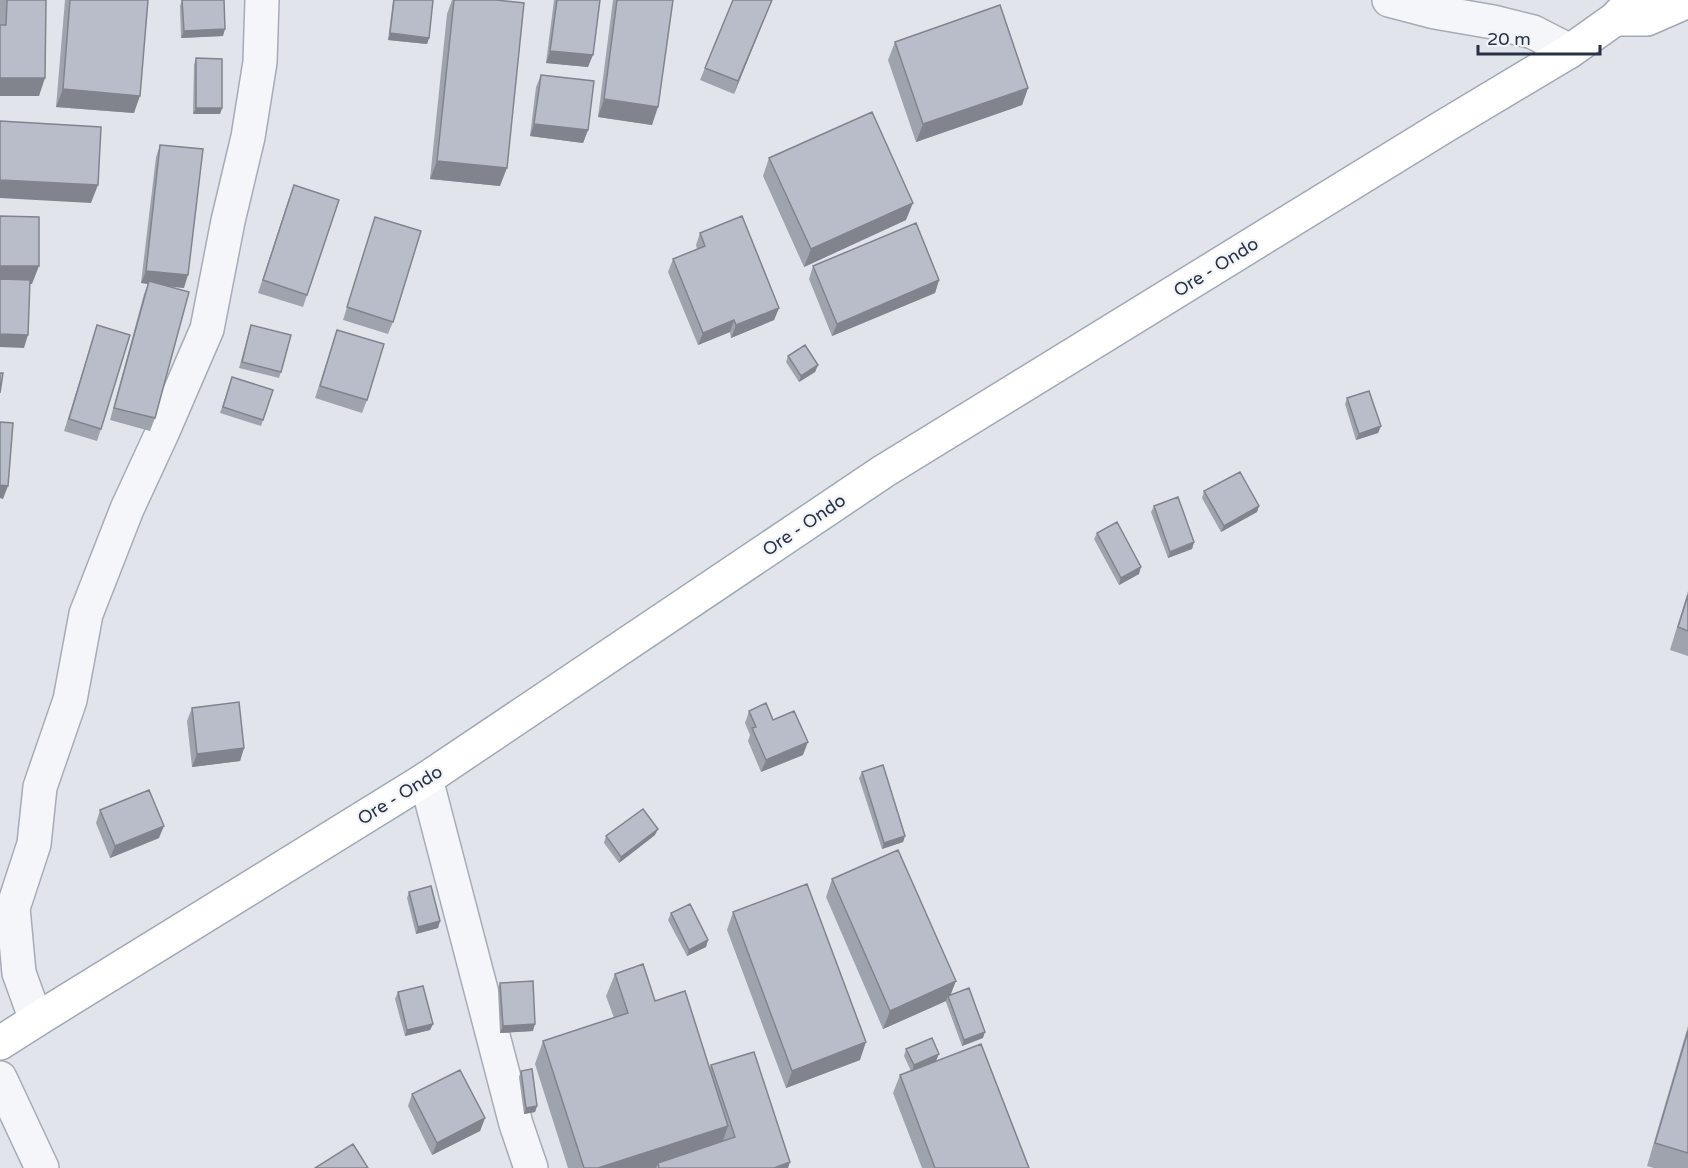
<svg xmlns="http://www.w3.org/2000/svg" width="1688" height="1168" font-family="'Varela Round',sans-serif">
<rect width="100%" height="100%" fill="#e1e4eb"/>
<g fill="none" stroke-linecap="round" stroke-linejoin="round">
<g stroke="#a6abb6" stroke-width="36">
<path id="minor" d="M1389,0L1435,12L1493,22L1533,32L1570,51
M426,779L516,1124L531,1168
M36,1020L19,973L13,908L34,844L40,787L70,700L86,614L127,509L163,431L207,329L228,221L248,137L260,62L262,0
M0,1078L42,1168"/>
</g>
<g stroke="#a0a8b7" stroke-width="36">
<path id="primary" d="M1615,19H1647L1688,1
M0,1043L36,1020L426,779L884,471L1443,127L1570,51L1615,19L1633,0"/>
</g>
<use href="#minor" stroke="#f4f6f9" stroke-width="33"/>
<use href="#primary" stroke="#fff" stroke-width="33"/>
</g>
<path fill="#9ea3ad" d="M0,0H46L39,96H0Z
M65,0H148L134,113L56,107Z
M182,0L223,36L181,38L180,6Z
M393,0H433L429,38L427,44L388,40Z
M452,0H496L500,186L430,179L447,14Z
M554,0H600L588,67L546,63Z
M613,0H673L652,125L598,117Z
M772,0L734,94L700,80L705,68Z
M895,42L1028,88L1022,105L916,142L888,60Z
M196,58L222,108L220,114H193L194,65Z
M541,75L588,130L583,143L530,136L536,87Z
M160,145L184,288L164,286L155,418L150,431L110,420L144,294L148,284L141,283L156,157Z
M769,158L906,220L804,267L763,176Z
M289,198L307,295L303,307L258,293Z
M375,217L393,322L388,334L343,320Z
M700,233L779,308L774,320L731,338L730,332L698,345L668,272L673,259L697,249L696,245Z
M813,266L939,280L935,293L832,336L809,279Z
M97,325L101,429L97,441L64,431Z
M251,325L281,372L279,378L239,368Z
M337,330L367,400L362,413L315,398Z
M788,356L818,365L815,372L799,382L786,362Z
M230,383L273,390L261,426L220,413Z
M1347,398L1381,426L1378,433L1356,440L1345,404Z
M1204,491L1259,506L1257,512L1221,532L1202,498Z
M1154,506L1194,542L1192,549L1168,558L1151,512Z
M1097,533L1139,574L1119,585L1094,539Z
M1688,591V656L1670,650Z
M192,708L244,748L240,761L192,767L187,721Z
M749,711L803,755L761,772L748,741L750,735L745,723Z
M862,772L905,836L903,842L882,849L859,778Z
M100,810L159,838L110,858L96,823Z
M655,835L619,863L604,843L606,836Z
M832,879L951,994L983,1038L962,1046L946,1002V1001L883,1029L826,897Z
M409,892L440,921L438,928L416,934L407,898Z
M733,912L860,1060L786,1088L727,930Z
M671,913L708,940L706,947L687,956L668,920Z
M615,974L655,1001L710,1068L711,1065L788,1168H568L535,1064L543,1041L614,1018L606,996Z
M500,983L533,1031L500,1033L498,989Z
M398,992L433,1024L430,1030L405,1036L395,999Z
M1688,1026V1168H1654L1647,1166Z
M906,1049L936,1061L1029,1168H922L893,1093L900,1075L911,1071L904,1056Z
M521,1071L537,1106L535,1112L524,1114L519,1077Z
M412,1094L485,1118L480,1131L432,1155L408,1106Z"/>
<path fill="#81848d" d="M772,0L734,94L738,81Z
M225,29L223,36L181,38L184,31Z
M390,33L429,38L427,44L388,40Z
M550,51L593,55L588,67L546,63Z
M0,78H45L39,96H0Z
M1028,88L1022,105L916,142L923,124Z
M63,89L140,96L134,113L56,107Z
M604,99L658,107L652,125L598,117Z
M196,108H222L220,114H193Z
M534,124L588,130L583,143L530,136Z
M437,161L507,168L500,186L430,179Z
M0,180L98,185L91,203L0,198Z
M913,203L906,220L804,267L811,249Z
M0,266H39L32,284H0Z
M146,271L188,275L184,288L141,283Z
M939,280L935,293L832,336L837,324Z
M779,308L774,320L731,338L736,325Z
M734,320L730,332L698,345L703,333Z
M0,334L28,335L24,348L0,347Z
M818,365L815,372L799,382L801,376Z
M1381,426L1378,433L1356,440L1359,434Z
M0,485L8,486L3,499L0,498Z
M1259,506L1257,512L1221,532L1224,526Z
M1194,542L1192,549L1168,558L1170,552Z
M1141,567L1139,574L1119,585L1121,578Z
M808,742L803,755L761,772L766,760Z
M244,748L240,761L192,767L197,754Z
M164,826L159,838L110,858L115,846Z
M658,829L655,835L619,863L621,857Z
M905,836L903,842L882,849L884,843Z
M440,921L438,928L416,934L418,927Z
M708,940L706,947L687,956L689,950Z
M956,981L949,999L948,996L946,1001L883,1029L890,1011Z
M433,1024L430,1030L405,1036L407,1030Z
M535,1024L533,1031L500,1033L503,1026Z
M985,1032L983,1038L962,1046L964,1040Z
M866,1042L860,1060L786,1088L792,1071Z
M939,1054L936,1061L912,1072L914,1065Z
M537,1106L535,1112L524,1114L526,1108Z
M485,1118L480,1131L432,1155L437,1143Z
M728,1126L720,1149L658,1163L656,1168H598Z
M790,1162L788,1168H774Z"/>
<path fill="#b8bdc9" stroke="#81848d" stroke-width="1.5" d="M7,0H46L45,78H0V25H6Z
M70,0H148L140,96L63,89Z
M182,0H224L225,29L184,31Z
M394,0H433L429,38L390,33Z
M454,0H496L524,3L507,168L437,161Z
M557,0H600L593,55L550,51Z
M617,0H673L658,107L604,99Z
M733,0H772L738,81L705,68Z
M1000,5L1028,88L923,124L895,42Z
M196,58L222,59V108H196Z
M541,75L594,81L588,130L534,124Z
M872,112L913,203L811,249L769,158Z
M0,121L101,127L98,185L0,180Z
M160,145L203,149L188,275L146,271Z
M294,185L339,200L307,295L263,280Z
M0,216L39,217V266H0Z
M742,216L779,308L736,325L734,320L703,333L673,259L705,246L700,233Z
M375,217L421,231L393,322L347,307Z
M916,223L939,280L837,324L813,266Z
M0,279L30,280L28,335L0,334Z
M149,281L189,292L155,418L114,408Z
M97,325L130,335L101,429L69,419Z
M251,325L291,335L281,372L242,362Z
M337,330L384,344L367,400L320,386Z
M805,345L818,365L801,376L788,356Z
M0,373H3L0,393Z
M232,377L273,390L263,420L223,407Z
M1369,391L1381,426L1359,434L1347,398Z
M0,422L13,423L8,486L0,485Z
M1240,472L1259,506L1224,526L1204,491Z
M1178,497L1194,542L1170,552L1154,506Z
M1117,522L1141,567L1121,578L1097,533Z
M1688,595V631L1678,627Z
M239,702L244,748L197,754L192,708Z
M766,703L773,720L794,711L808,742L766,760L752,728L756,727L749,711Z
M883,765L905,836L884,843L862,772Z
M149,790L164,826L115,846L100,810Z
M643,809L658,829L621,857L606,836Z
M898,850L956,981L890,1011L832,879Z
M807,884L866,1042L792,1071L733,912Z
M431,886L440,921L418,927L409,892Z
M690,904L708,940L689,950L671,913Z
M643,964L655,1001L685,991L728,1126L598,1168H584L543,1041L628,1013L615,974Z
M533,981L535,1024L503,1026L500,983Z
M423,986L433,1024L407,1030L398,992Z
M969,988L985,1032L964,1040L948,996Z
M1688,1031V1153L1655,1143Z
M932,1038L939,1054L914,1065L906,1049Z
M981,1044L1029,1168H935L900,1075Z
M754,1052L790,1162L774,1168H659L658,1163L735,1137L711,1065Z
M532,1069L537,1106L526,1108L521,1071Z
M460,1070L485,1118L437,1143L412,1094Z
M353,1144L368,1168H315Z"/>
<g text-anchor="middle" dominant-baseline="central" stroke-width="4.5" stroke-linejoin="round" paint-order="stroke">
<g font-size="18" fill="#283144" stroke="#f1f4f8">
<text transform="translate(1216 267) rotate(-32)">Ore - Ondo</text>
<text transform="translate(804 525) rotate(-34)">Ore - Ondo</text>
<text transform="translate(400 795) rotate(-32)">Ore - Ondo</text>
</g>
</g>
<path d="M1478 45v9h122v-9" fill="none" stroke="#283144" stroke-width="3"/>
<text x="1487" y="45" font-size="18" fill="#283144" stroke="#f1f4f8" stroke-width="4.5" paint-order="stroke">20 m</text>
</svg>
